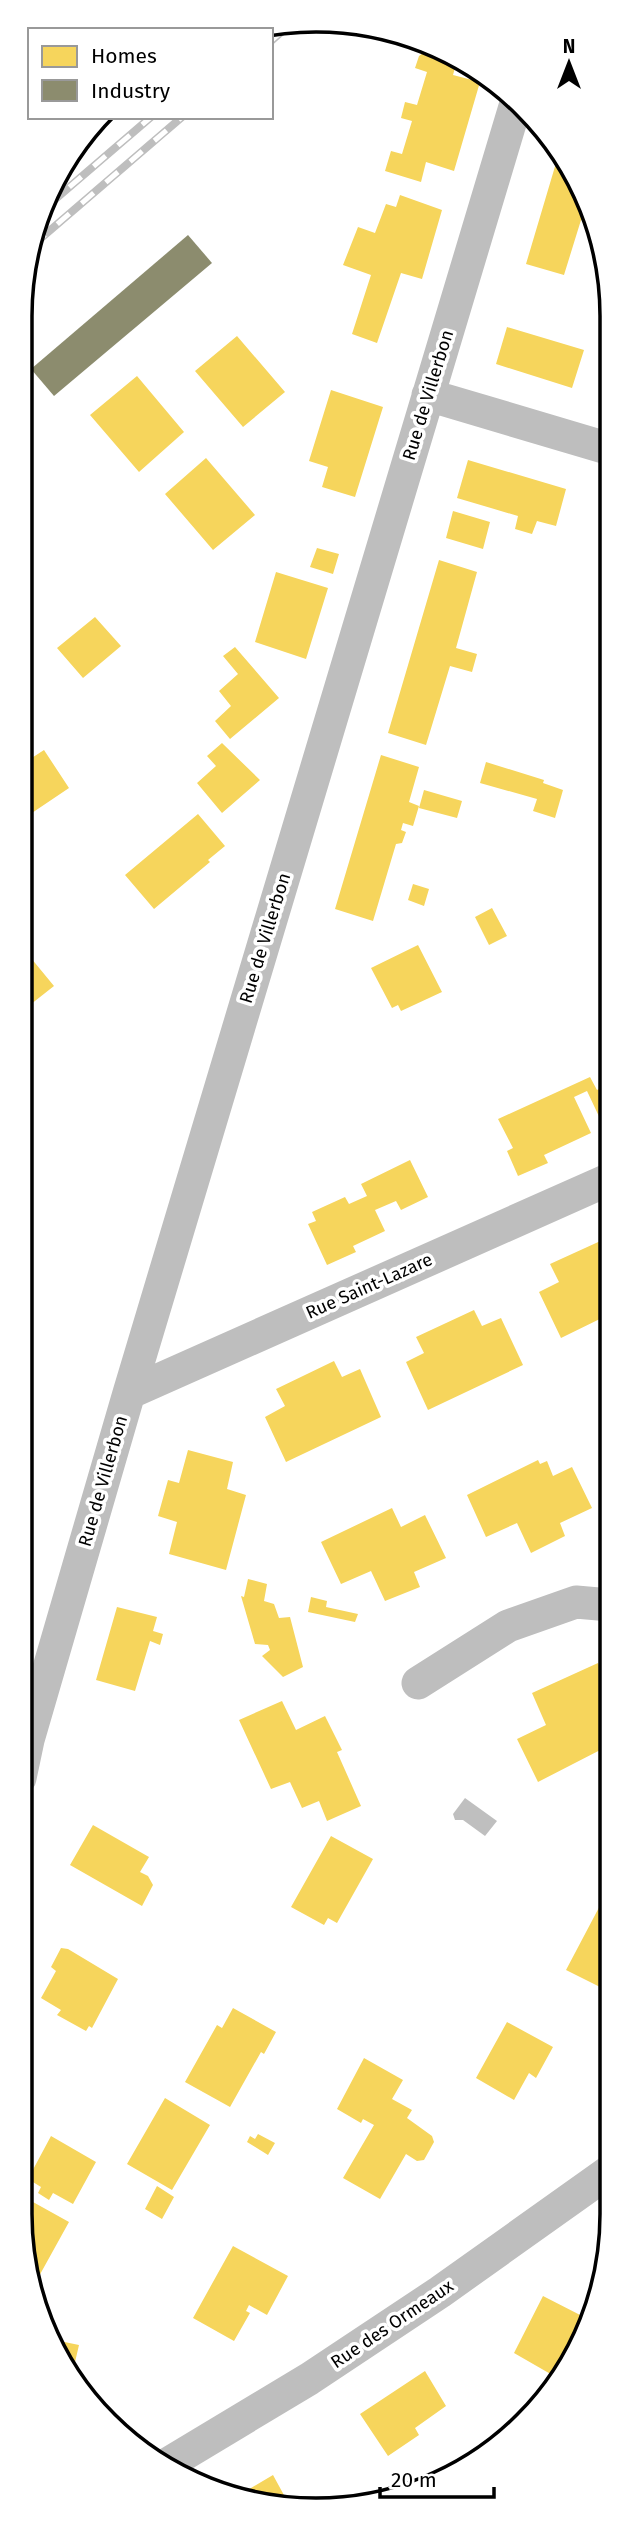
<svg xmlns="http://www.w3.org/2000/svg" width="632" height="2529" font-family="'Fira Sans',sans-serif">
<rect width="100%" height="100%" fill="#fff"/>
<path fill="#bfbfbf" d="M465,1798L497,1821L485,1836L463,1820H455L453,1814Z"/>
<path fill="#f6d55c" d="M431,47L452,53L458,57L453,75L480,82L454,171L426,162L421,182L385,171L391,151L402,154L412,121L401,118L405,102L417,105L427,72L415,68L419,56Z
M559,153L582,185L594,225L581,220L564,275L526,264Z
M400,195L442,210L422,279L401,273L377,343L352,334L371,275L343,265L358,227L375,233L386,204L396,207Z
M610,322V351L602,348Z
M507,327L584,350L572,388L496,364Z
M237,336L285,392L243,427L195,371Z
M137,376L184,432L139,472L90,415Z
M331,390L383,407L355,497L322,487L328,467L309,461Z
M206,458L255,515L213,550L165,494Z
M468,460L566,489L556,526L537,521L532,534L515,529L518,516L457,498Z
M453,511L490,522L483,549L446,538Z
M317,548L339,554L333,574L310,567Z
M439,560L477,572L456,648L477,654L472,672L450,666L426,745L388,733Z
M276,572L328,588L306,659L255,642Z
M95,617L121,646L83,678L57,648Z
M235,647L279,698L230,739L215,721L231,706L219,691L238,674L223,656Z
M222,743L260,780L222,813L197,783L216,766L207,756Z
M44,750L69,788L23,819L21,816V765Z
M381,755L419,767L409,802L419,806L413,826L403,823L401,830L406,832L402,843L396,844L373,921L335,909Z
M486,762L544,780L543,783L563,790L555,818L533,811L537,799L480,783Z
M424,790L462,801L457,818L419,808Z
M198,814L225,846L208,860L210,862L154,909L125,875Z
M610,849V867L607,869L599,855Z
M413,884L429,889L424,906L408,900Z
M492,908L507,936L489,945L475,917Z
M418,945L442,992L401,1011L398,1005L392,1008L371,968Z
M26,952L54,986L21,1012V956Z
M590,1077L597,1090L610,1083V1124L604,1127L587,1091L574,1097L591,1133L544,1155L548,1163L518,1176L507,1151L513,1148L498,1119Z
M410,1160L428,1197L401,1210L396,1201L375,1210L385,1231L353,1246L356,1252L327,1265L308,1224L316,1221L312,1212L345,1197L349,1204L367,1196L361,1184Z
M607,1238L610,1244V1314L561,1338L539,1292L559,1282L550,1264Z
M474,1310L482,1326L501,1318L523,1365L428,1410L406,1362L424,1353L416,1337Z
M334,1361L342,1377L360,1369L381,1417L286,1462L265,1417L285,1406L276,1389Z
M188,1450L233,1462L227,1489L246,1495L226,1570L169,1554L177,1522L158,1516L168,1480L179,1483Z
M538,1460L540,1464L547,1461L553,1476L572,1467L592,1508L560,1523L565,1536L531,1553L517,1523L486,1537L467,1495Z
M392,1508L401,1527L425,1515L446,1558L414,1572L420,1587L385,1601L371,1571L341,1584L321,1542Z
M248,1579L267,1584L264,1601L274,1604L279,1618L290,1617L303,1667L283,1677L262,1656L270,1650L268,1645L255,1644L241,1596L244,1597Z
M311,1597L327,1601L326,1607L358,1614L355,1622L308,1612Z
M117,1607L157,1617L153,1631L163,1634L160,1645L150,1641L135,1691L96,1680Z
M598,1663L610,1687V1723L600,1729L608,1746L538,1782L517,1739L546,1725L532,1693Z
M282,1701L296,1730L325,1716L342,1750L337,1752L361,1806L327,1821L319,1801L302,1808L290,1782L271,1789L239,1720Z
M93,1825L149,1857L140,1872L148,1876L153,1885L142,1906L70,1865Z
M331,1836L373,1859L337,1923L328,1918L324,1925L291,1907Z
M604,1898L610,1901V1977L604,1989L566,1970Z
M61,1948L68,1949L118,1979L92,2028L89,2026L86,2031L57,2015L61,2010L41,1998L56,1971L51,1967Z
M233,2008L276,2032L264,2054L261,2052L230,2107L185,2082L217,2025L222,2028Z
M507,2022L553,2047L536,2078L529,2073L514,2100L476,2078Z
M364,2058L403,2080L392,2099L412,2110L407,2118L432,2136L434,2142L424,2160L417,2161L406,2154L380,2199L343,2178L374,2125L363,2119L361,2123L337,2109Z
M165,2098L210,2125L172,2190L127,2164Z
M258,2134L275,2143L268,2155L247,2142L250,2136L255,2139Z
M51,2136L96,2162L73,2204L53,2193L49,2200L38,2193L41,2187L28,2179Z
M157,2186L174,2197L162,2219L145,2209Z
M24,2197L69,2222L38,2278L31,2275L19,2213V2205Z
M233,2246L288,2276L267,2315L249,2305L246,2311L250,2313L234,2341L193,2318Z
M543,2296L586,2318L554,2376L514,2353Z
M50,2339L79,2345L72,2375Z
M425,2371L446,2406L415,2428L419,2435L388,2456L360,2414Z
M273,2475L291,2508L241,2494Z"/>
<path fill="#8c8c6e" d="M188,235L212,263L54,396L31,369Z"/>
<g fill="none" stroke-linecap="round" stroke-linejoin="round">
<path stroke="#bebebe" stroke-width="33" d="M428,395L610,449
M129,1393L610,1179
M418,1683L508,1626L576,1602L610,1605
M20,1778L28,1740L129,1393L517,100
M166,2465L309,2379L440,2292L610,2171"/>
<g stroke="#bebebe" stroke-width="8">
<path id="rail" d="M253,30L255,28
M271,41L288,26
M45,208L151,117
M33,245L182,117"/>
</g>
<use href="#rail" stroke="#fff" stroke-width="5" stroke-dasharray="16" stroke-linecap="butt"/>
</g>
<g text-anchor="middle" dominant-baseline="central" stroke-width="7" stroke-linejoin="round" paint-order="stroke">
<g font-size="18" fill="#000" stroke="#fff">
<text transform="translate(428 395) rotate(-73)">Rue de Villerbon</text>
<text transform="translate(265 938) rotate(-73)">Rue de Villerbon</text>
<text transform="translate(369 1286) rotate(-24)">Rue Saint-Lazare</text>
<text transform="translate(103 1481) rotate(-74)">Rue de Villerbon</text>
<text transform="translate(392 2324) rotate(-34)">Rue des Ormeaux</text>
</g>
</g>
<path d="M0 0H632V2529H0ZM316 32H316A284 284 0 0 1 600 316V2214A284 284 0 0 1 316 2498H316A284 284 0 0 1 32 2214V316A284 284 0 0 1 316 32Z" fill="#fff" fill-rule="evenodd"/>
<path fill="none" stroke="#000" stroke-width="3.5" d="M316 32H316A284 284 0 0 1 600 316V2214A284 284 0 0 1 316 2498H316A284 284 0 0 1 32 2214V316A284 284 0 0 1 316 32Z"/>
<rect x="28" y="28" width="245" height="91" fill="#ffffff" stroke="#999999" stroke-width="2"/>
<rect x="42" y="46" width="35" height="21" fill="#f6d55c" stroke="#999999" stroke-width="2"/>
<text x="91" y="63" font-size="21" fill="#000000">Homes</text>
<rect x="42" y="80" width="35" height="21" fill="#8c8c6e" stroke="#999999" stroke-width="2"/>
<text x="91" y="98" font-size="21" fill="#000000">Industry</text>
<g transform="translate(569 63)" stroke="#ffffff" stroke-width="5" paint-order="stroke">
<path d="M0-5L12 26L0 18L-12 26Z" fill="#000000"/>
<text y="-10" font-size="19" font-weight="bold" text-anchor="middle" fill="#000000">N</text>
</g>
<path d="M380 2487v10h114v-10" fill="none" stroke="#000000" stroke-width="3.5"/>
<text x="391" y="2487" font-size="21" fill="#000000" stroke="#ffffff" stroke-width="5" paint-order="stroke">20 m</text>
</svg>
